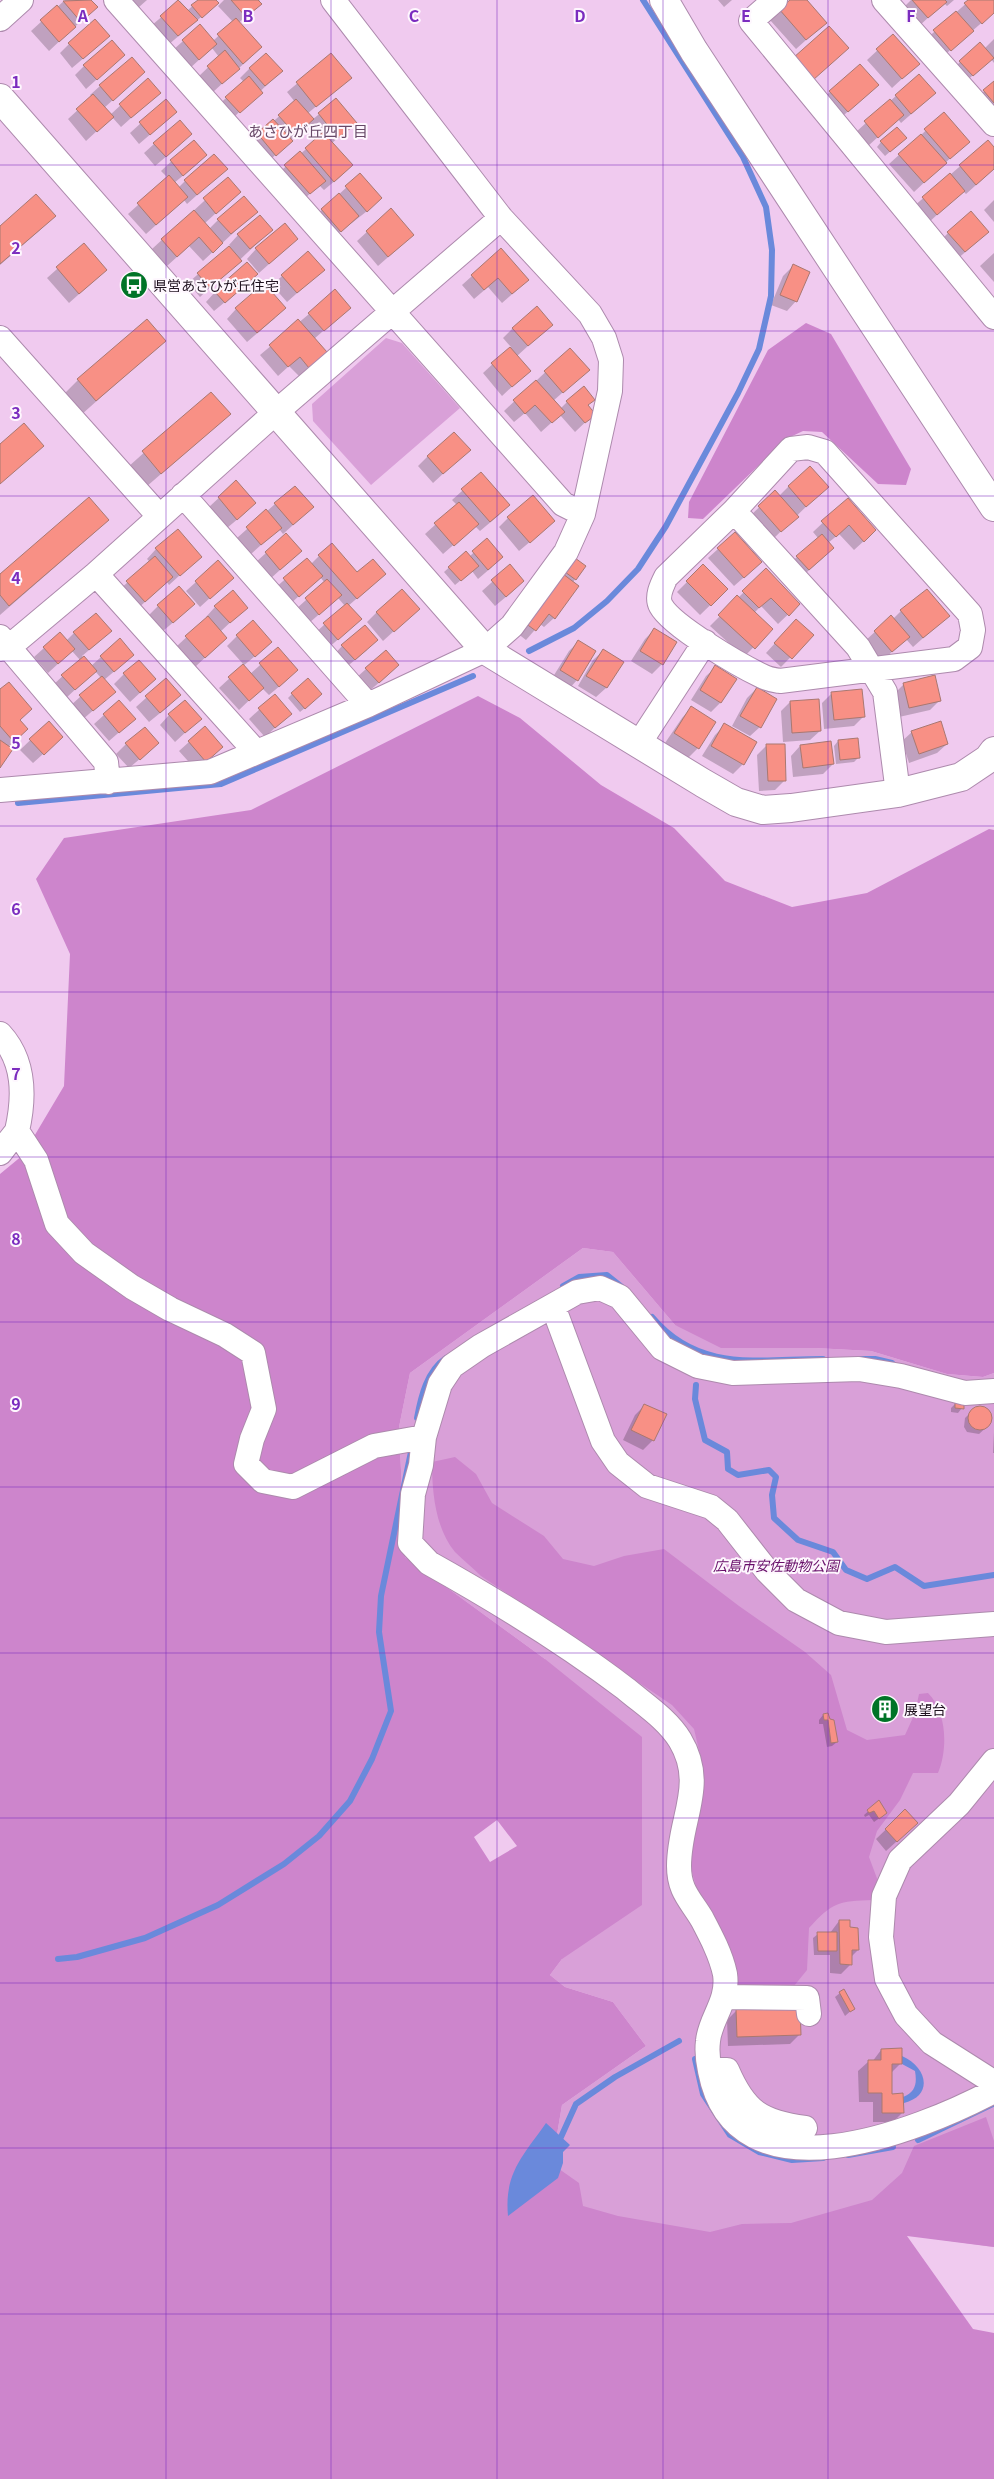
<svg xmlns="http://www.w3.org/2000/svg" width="994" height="2479" font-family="Georgia,'Noto Sans JP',serif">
<rect width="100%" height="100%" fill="#f0caef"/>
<path fill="#d9a0d8" d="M386,338L402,343L460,408L371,485L313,421L312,404Z
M583,1248L613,1252L675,1325L815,1348L871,1351L947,1374L983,1377L994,1373V2247L907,2235L657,2353L552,2164L562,2105L646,2046L613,2002L565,1987L550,1975L562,1959L545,1659L405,1557L399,1427L410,1373Z"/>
<path fill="#cd85cc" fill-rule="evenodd" d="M806,323L831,334L911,469L906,485L878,484L822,432L803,431L786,439L703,519L688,518L689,502L768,350Z
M478,696L520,718L601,785L674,828L725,881L792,907L867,893L989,829L994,830V1373L983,1377L947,1374L871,1351L815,1348H721L675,1325L613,1252L583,1248L410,1373L399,1427L405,1557L545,1659L642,1737V1905L562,1959L550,1975L565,1987L613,2002L646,2046L562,2105L552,2164L579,2183L583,2206L618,2216L710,2232L742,2224L791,2223L872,2200L902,2173L914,2146L986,2117L994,2141V2247L907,2236L973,2329L994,2333V2479H0V1174L23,1155L64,1086L70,954L36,879L64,838L251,810ZM497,1820L517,1846L490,1862L474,1837Z
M455,1457L476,1474L492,1503L544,1536L563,1559L594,1566L624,1556L664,1549L739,1606L805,1652L831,1675L847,1730L867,1740L905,1735L915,1713L919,1694L928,1693C947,1712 948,1749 938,1773H913L900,1800L877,1831L869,1857L878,1881L873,1900C838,1901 833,1902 809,1928L807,1970L794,1986L737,1988L700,1902L691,1868L692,1830L702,1799V1763L694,1729L672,1705L481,1576C473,1568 463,1560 455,1552C435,1528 432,1491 432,1462Z"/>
<path fill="#6a89db" d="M902,2056C927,2067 934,2095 904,2103L903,2097C916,2092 917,2083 915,2071L902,2064Z
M546,2123L570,2145L563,2152V2163L558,2178L508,2216C504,2173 523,2156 546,2123Z"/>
<path fill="#0003" d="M65,0H90L96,7L49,51L31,31Z
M118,0H147L130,15Z
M199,0H215L213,7L168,45L151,26L180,1L188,10Z
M224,0H260L239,23L251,57L212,93L198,77L219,57L212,48L189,69L173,50L200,26L213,41L233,22L218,6Z
M718,0H732L724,7Z
M792,0H805L815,32L796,49L770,20Z
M911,0H954L947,6L944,3L918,27L902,9Z
M970,0H992L994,12L940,59L924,41Z
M893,36L918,64L892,88L867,60Z
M994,39V63L991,59L962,85L951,71L960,62L984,49Z
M69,44L98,46L72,68L60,53Z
M124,55L86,89L75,75L84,66Z
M331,55L350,78L307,114L312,120L336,100L355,123L332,143L342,175L324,190L319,185L300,203L276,175L320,137L308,123L266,164L248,144L295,102L287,92Z
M132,58L144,72L104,108L110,115L148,80L149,102L121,127L112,117L86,141L68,119L92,97L90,95L100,86Z
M250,68L281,71L229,122L216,107L244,82L240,78Z
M919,75L925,102L901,123L898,119L868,146L856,132Z
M994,82V113L974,101Z
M830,92L868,94L837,121L820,101Z
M165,101L166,121L139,144L130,133Z
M944,114L958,151L914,192L889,164Z
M193,141L196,165L174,183L178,188L185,181L216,178L187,204L184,200L146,234L128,214L168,178L161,171Z
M881,142H901L885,156L877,147Z
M988,142L994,149V169L966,194L963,191L927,224L913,207Z
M154,144H181L155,166L144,153Z
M360,175L371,208L330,240L312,219Z
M228,179L239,192L204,224L209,229L218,220L246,221L203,261L189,246L167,266L152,249Z
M994,200V222L984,210Z
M391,210L403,244L378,266L357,241Z
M54,216L39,231L0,265V228Z
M948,233L978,241L955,261L939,242Z
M238,235L262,239L200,297L188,283L230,246L229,245Z
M84,245L96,279L69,303L47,278Z
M287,248L259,273L247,259L256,249Z
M501,250L518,289L502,303L488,287L474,299L462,285Z
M308,253L313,279L287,302L272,285Z
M994,253V282L980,266Z
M793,266L796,301L787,311L771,305L783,276Z
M247,284L214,311L206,302L215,292Z
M236,309L275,318L247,342L227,319Z
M309,314L339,317L314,339L316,361L299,376L289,366L278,376L260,355Z
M551,325L517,356L529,371L502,396L483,373L511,347L503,338L513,328Z
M164,341L81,415L63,395L78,380Z
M570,349L578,379L553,401L560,409L567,402L587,406L594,414L575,432L560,415L541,432L525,413L514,422L504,411Z
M211,393L214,428L146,487L128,467Z
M469,450L433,483L418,466L428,456Z
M481,474L499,515L480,531L475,526L443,554L425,534L457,505L452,500Z
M236,482L245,513L227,528L209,507Z
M789,486L817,496L771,541L749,517L775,492L779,496Z
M847,500L865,540L854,550L839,534L828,543L823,558L799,579L787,566L818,538L813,532Z
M275,504L302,517L283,534L279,529L251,554L237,538Z
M508,518L544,530L519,551L499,527Z
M107,520L93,534L0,615V576Z
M286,535L290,561L270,579L256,562Z
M487,540L492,567L478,579L472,571L455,585L444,572L465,553L469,557Z
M156,549L190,566L169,585L167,582L135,611L118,591L150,562L147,559Z
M718,549L750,572L734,586L708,558Z
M319,556L375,583L348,606L350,629L327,649L314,634L345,606L338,598L309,623L296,609L325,583L320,577L289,605L274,589L307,560L311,564Z
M571,564L575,579L554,618L544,627L540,624L526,640L517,633Z
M510,566L513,591L495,606L482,591Z
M703,566L727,589L700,615L677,592Z
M766,570L799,604L778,624L761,606L754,613L771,629L744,657L710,626Z
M232,578L200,607L186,591L196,582Z
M158,606L183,614L163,631L149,615Z
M215,607L236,617L220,632L226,638L195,667L177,646L207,618L206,617Z
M418,609L383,641L367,622L377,612Z
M901,611L948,616L913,647L906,639L882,661L865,641L891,617L893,619Z
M654,630L675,642L662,664L652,674L631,661L645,639Z
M787,630L812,635L781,667L766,653Z
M74,633L101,640L82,656L91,666L120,640L123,664L104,680V701L82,720L70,706L101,678L95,671L65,699L53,685L80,660L72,651L48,673L34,657L44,648L66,641Z
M237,636L261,651L243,666L250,674L278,649L287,680L269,695L262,688L239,710L219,688L244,665L227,646Z
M578,642L577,680L568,690L551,680L569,651Z
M342,646L367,650L344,669L333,656Z
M603,651L622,662L606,688L596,697L578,686L593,660Z
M716,667L720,703L711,712L691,700L706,676Z
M366,669L388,675L368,692L356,678Z
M124,674L155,679L130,702L114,684Z
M166,680L170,705L149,722L136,707Z
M904,684L940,700L930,710L899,717L894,694Z
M757,688L760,727L750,736L732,726L747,698Z
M0,691L19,720L17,739L8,747L0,766Z
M292,694L316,699L300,712L288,698Z
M831,694L864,716L854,726L824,729L822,703Z
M274,696L290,714L265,737L249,719Z
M790,702L820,731L810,740L783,742L781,711Z
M691,708L698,748L688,758L665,743L682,718Z
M104,715L124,728L109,741L94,724Z
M169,715L200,719L175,742L160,725Z
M49,722L52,746L33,763L20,750Z
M725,725L743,764L733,774L702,756L715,735Z
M912,732L947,744L937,753L909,763L902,741Z
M838,741L859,757L854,762L836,764L834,746Z
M189,742L222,747L196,770L179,751Z
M126,744L148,752L129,768L116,754Z
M767,745L785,780L775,790L759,791L757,755Z
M800,746L833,764L823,774L793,777L791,756Z
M956,1403L962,1408L958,1413L951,1412V1408Z
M645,1405L653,1440L643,1450L623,1440L635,1415Z
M975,1408L987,1410L990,1416L989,1425L979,1434L967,1432L964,1427L965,1418Z
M994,1432V1453H993Z
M880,1703L890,1716L885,1721L875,1720V1708Z
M823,1715H827L837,1742L832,1746L827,1747L823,1724H819V1720Z
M879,1802L881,1817L874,1822L869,1815L865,1817L864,1815Z
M905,1811L906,1833L886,1851L876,1839Z
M839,1921L849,1929L858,1950L851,1957V1964L841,1974L830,1973V1955H814L813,1938L818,1934L830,1933Z
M840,1993L853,2009L845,2016L835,1997Z
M737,2010L800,2034L790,2044L728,2046L727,2020Z
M881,2050L901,2063L891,2073V2095L902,2113L893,2122H873V2102H859L858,2071L868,2062H872Z"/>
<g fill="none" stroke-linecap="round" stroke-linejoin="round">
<path stroke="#6a89db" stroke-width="6" d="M529,651L574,628L607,601L638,569L666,526L738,393L759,349L771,296L772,250L766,207L743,157L643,0
M18,803L221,784L473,676
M563,1286L579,1277L607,1275L622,1287
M652,1317C699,1373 758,1359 823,1359
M860,1359H875L892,1363
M696,1385L695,1399L705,1440L727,1452L728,1469L738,1475L769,1470L776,1477L772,1495L774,1518L798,1540L833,1552L846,1570L867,1579L895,1567L924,1586L994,1575
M417,1418C421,1396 427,1371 446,1358
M58,1959L77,1957L145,1938L218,1905L284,1864L319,1836L350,1801L372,1759L391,1711L379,1632L381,1596L412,1447
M695,2059L703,2094L730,2135L759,2152L792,2160L823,2158
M561,2137L576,2104L615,2077L679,2041
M918,2140L993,2104
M848,2155L893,2147"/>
</g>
<path fill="#f89085" stroke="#a97871" d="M91,0L98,7L81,22L63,1Z
M178,0L198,20L178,36L160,16Z
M198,0H216L219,3L202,18L191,5Z
M231,0H258L262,4L246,17Z
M790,0H807L827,23L806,40L779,9Z
M912,0H945L947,2L928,18Z
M968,0H994V13L982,24L964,3Z
M57,5L76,27L59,42L40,20Z
M956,11L974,31L951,51L933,30Z
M236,18L262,47L243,64L217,34Z
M95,19L110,36L83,59L68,43Z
M200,24L217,44L199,60L182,40Z
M829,26L849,48L813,80L793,58Z
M893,34L920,64L902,79L876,49Z
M112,40L125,55L97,80L83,65Z
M980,42L994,58L973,76L959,61Z
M225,50L240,69L222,84L207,66Z
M266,53L283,71L265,86L249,68Z
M331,53L352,78L316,107L296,82Z
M132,57L145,72L113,101L99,85Z
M860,64L879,85L848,112L829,91Z
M919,74L936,93L911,114L895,95Z
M249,76L263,93L240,113L225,97Z
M148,78L161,93L131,118L119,104Z
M994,81V103L983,90Z
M93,94L114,117L97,132L76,109Z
M336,98L357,123L338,138L318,113Z
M166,99L177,112L150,135L139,122Z
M296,99L314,119L296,135L278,115Z
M890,99L904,115L878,138L864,121Z
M944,112L970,142L950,159L924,129Z
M273,119L293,141L276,156L257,133Z
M180,120L192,134L166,157L153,143Z
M897,127L907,138L890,152L880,141Z
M323,132L353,165L334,182L305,148Z
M921,134L947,163L924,183L898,154Z
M194,140L207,155L183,176L170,160Z
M988,140L994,147V169L976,185L959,165Z
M300,151L326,181L310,194L284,165Z
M214,154L228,169L197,195L184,180Z
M360,173L382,198L367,212L345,186Z
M950,173L965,191L937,215L922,197Z
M169,175L188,197L156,225L137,203Z
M228,177L241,192L216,214L203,198Z
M339,193L359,216L341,232L321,209Z
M36,194L56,216L0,264V226Z
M244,196L258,212L231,234L217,219Z
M391,208L414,235L388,257L366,231Z
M194,210L223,243L213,253L199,237L177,257L161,239Z
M971,211L989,232L965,252L947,232Z
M260,215L273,230L250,249L237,234Z
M285,223L298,239L269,264L255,248Z
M84,243L107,270L79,294L56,267Z
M229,246L242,261L210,288L197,273Z
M501,248L529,280L512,294L498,278L484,290L471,275Z
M308,251L325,270L297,293L281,275Z
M247,262L258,274L225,303L214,291Z
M793,264L810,272L797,302L780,295Z
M264,283L286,308L257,333L235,308Z
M335,289L351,308L324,331L308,313Z
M537,306L553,325L528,346L512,328Z
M147,319L166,341L96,401L77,379Z
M298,319L327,352L309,368L300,357L288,367L269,345Z
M510,347L531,371L512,387L491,363Z
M570,348L590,370L563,393L544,371Z
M536,380L565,412L552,423L535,405L525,414L513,400Z
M584,386L595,400L588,405L596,415L585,423L566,401Z
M211,392L231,414L161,474L142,451Z
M24,423L44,446L0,484V444Z
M454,432L471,450L443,474L427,456Z
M810,466L829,487L806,507L788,486Z
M481,472L510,505L490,522L461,489Z
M236,480L256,503L237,520L218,497Z
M295,486L314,507L293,525L274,503Z
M775,490L799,517L781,532L758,506Z
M533,495L555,521L530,543L507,517Z
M89,497L109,520L9,606L0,595V574Z
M848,498L876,530L864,542L849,525L836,537L821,521Z
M459,502L479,524L454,546L434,523Z
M266,509L282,528L261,545L246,527Z
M178,529L202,557L180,576L155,548Z
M735,532L762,562L744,578L717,548Z
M286,533L302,551L280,570L265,552Z
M822,534L834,548L809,570L796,556Z
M487,538L503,557L488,570L472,551Z
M332,543L357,572L373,559L386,574L357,599L318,555Z
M466,551L479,566L461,581L448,567Z
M155,556L173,577L145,602L126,581Z
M307,558L323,576L299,597L283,578Z
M575,558L586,566L576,580L565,572Z
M218,560L234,578L210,599L195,581Z
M510,564L524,581L506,597L491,580Z
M703,564L728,589L711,606L686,581Z
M766,568L800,604L789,616L771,598L759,608L742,591Z
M563,574L579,586L555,619L549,614L536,631L525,623Z
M327,579L342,595L319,615L305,598Z
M179,586L195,604L173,623L157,605Z
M402,589L420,609L394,632L376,612Z
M927,589L950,616L923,638L900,610Z
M233,590L248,608L230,623L214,606Z
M737,595L773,629L755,649L718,615Z
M347,603L362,619L338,640L323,623Z
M96,613L112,631L89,650L73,632Z
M891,615L910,637L892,652L874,631Z
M208,616L227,638L205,658L185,636Z
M796,619L814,635L792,659L774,643Z
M253,620L272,642L255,657L236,635Z
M365,625L378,640L355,660L341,645Z
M654,628L677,642L663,665L640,651Z
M60,632L75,649L58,664L43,647Z
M120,638L134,655L114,672L100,656Z
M578,640L596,651L578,681L560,670Z
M278,647L298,670L279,687L259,663Z
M603,649L624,662L607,688L586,676Z
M386,650L399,665L379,683L365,668Z
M84,656L97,671L75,690L61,675Z
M139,660L156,679L140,693L123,673Z
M243,664L264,688L249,701L228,677Z
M715,665L737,679L721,703L700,690Z
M935,675L941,701L909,708L903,683Z
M102,676L116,692L93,711L79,695Z
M166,678L181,695L160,713L145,696Z
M308,678L322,694L305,709L291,693Z
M9,682L32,709L20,720L28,729L14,742L0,726V689Z
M757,687L777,699L761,728L740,716Z
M862,689L865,717L834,720L831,692Z
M275,694L292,714L275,728L258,708Z
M819,699L821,731L792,733L790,701Z
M119,700L136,719L119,733L103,714Z
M185,700L202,719L185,733L168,714Z
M691,706L716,722L699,749L674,733Z
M49,721L63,737L44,755L29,739Z
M941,721L948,744L919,754L911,731Z
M724,723L757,742L744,765L711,746Z
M205,726L223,747L206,762L188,741Z
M145,727L159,743L140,760L125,743Z
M858,738L860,758L840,760L838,740Z
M0,740L13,749L0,768Z
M831,741L834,764L803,768L800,745Z
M766,744H785L786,781H768Z
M955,1402L964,1403V1409L955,1408Z
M644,1404L667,1414L654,1441L631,1430Z
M968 1418a12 12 0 1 1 24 0a12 12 0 1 1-24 0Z
M879,1702L892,1703L891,1717L879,1716Z
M828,1713L830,1719L834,1720L838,1742L831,1743L828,1720H824L823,1714Z
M879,1800L887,1813L879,1819L874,1811L869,1813L867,1810Z
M905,1809L918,1823L897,1842L885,1829Z
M839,1920H850V1927L858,1928L859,1950H852V1965L840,1964Z
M817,1932H837V1951H818Z
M844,1989L855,2009L850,2012L839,1992Z
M800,2007L801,2035L737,2037L736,2009Z
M902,2048V2064H892V2094L903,2093L904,2113H882V2093H868V2060H881V2049Z"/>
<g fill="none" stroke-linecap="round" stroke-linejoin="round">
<g stroke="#ad8aad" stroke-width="26">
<path id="street" d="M116,0L563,504L583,514
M775,0L751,21L994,317
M884,0L994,124
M0,19L21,0
M0,338L159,516
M808,447L825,452L970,614L973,630L970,647L954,659L780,681C774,680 767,679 762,676C739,665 672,626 661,606C656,597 662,585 666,577L734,511L791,449Z
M183,495L368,705
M734,511L858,647L885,692L898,793
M96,574L256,752
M0,637L106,762L108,782
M0,649L9,647L96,574L275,413L501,218
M638,745L705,642
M0,790L210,772L368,705L485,650L512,626L566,552L583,514L610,391L611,360L604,338L590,314L501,218L333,0
M0,1034C25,1061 25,1096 17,1131
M0,1153L17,1131L36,1160L57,1224L84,1253L132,1287L170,1309L225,1335L253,1353L264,1409L252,1439L246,1464L263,1481L293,1487L374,1446L424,1437
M553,1306L603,1441L618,1463L647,1486L711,1507L727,1520L767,1571L796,1600L839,1623L886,1632L994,1624
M994,1391L965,1393L901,1376L859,1369L733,1373L698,1366L662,1348L620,1297L600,1288L577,1292L481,1346L452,1366L440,1384L424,1437L421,1465L413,1494L410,1543L429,1563C497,1601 564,1642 626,1689C645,1705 667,1719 680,1740C707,1785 679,1818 679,1866C679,1891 690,1899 702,1919C711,1936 721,1955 725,1974C729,2002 710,2018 708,2041C707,2049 708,2062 710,2071C736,2205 918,2131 994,2091
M994,1761L959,1804L900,1860L884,1896L881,1937L887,1979L906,2015L932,2043L987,2078L994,2087
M724,1997L807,1998L809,2014
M710,2070H727C745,2112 761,2122 805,2128"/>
</g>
<g stroke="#ad8aad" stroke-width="30">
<path id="secondary" d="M664,0L694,51L994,507
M0,98L485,650L703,783L736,802L763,810L791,808L898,793L961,777L988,759L994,751"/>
</g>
<use href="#street" stroke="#fff" stroke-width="24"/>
<use href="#secondary" stroke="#fff" stroke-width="28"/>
</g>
<path fill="none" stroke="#7b2cbf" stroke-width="1" stroke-opacity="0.55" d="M166,0V2479M331,0V2479M497,0V2479M663,0V2479M828,0V2479M0,165H994M0,331H994M0,496H994M0,661H994M0,826H994M0,992H994M0,1157H994M0,1322H994M0,1487H994M0,1653H994M0,1818H994M0,1983H994M0,2148H994M0,2314H994"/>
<defs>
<g id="bus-disc" transform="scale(1.4375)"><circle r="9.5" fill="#007427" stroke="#fef7fe"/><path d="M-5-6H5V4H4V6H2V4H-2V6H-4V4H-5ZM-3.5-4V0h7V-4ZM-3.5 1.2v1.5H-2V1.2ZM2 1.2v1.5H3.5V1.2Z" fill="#fff"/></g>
<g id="building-disc" transform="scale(1.4375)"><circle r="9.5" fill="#007427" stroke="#fef7fe"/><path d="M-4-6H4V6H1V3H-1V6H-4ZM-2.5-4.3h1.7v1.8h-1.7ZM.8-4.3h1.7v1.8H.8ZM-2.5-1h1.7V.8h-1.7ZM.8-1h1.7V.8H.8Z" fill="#fff"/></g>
</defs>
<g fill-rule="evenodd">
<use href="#bus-disc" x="134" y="285"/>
<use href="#building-disc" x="885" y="1709"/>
</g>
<g text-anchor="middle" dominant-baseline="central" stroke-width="4" stroke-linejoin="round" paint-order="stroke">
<g font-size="14" fill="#1f121f" stroke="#fef7fe" text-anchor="start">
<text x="153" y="285">県営あさひが丘住宅</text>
<text x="904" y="1709">展望台</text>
</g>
<g font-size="14" font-style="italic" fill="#670e69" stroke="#fef7fe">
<text x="776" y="1565">広島市安佐動物公園</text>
</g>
<g font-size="15" fill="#674867" stroke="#fef7fe">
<text x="308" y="130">あさひが丘四丁目</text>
</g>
</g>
<g font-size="16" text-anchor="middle" font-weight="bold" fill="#7b2cbf" stroke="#fef7fe" stroke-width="4" stroke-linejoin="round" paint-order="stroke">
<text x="83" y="22">A</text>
<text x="248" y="22">B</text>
<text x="414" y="22">C</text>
<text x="580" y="22">D</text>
<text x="746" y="22">E</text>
<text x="911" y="22">F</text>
<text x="16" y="88">1</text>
<text x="16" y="254">2</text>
<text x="16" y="419">3</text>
<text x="16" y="584">4</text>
<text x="16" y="749">5</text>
<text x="16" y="915">6</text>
<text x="16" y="1080">7</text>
<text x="16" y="1245">8</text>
<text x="16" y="1410">9</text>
</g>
</svg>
